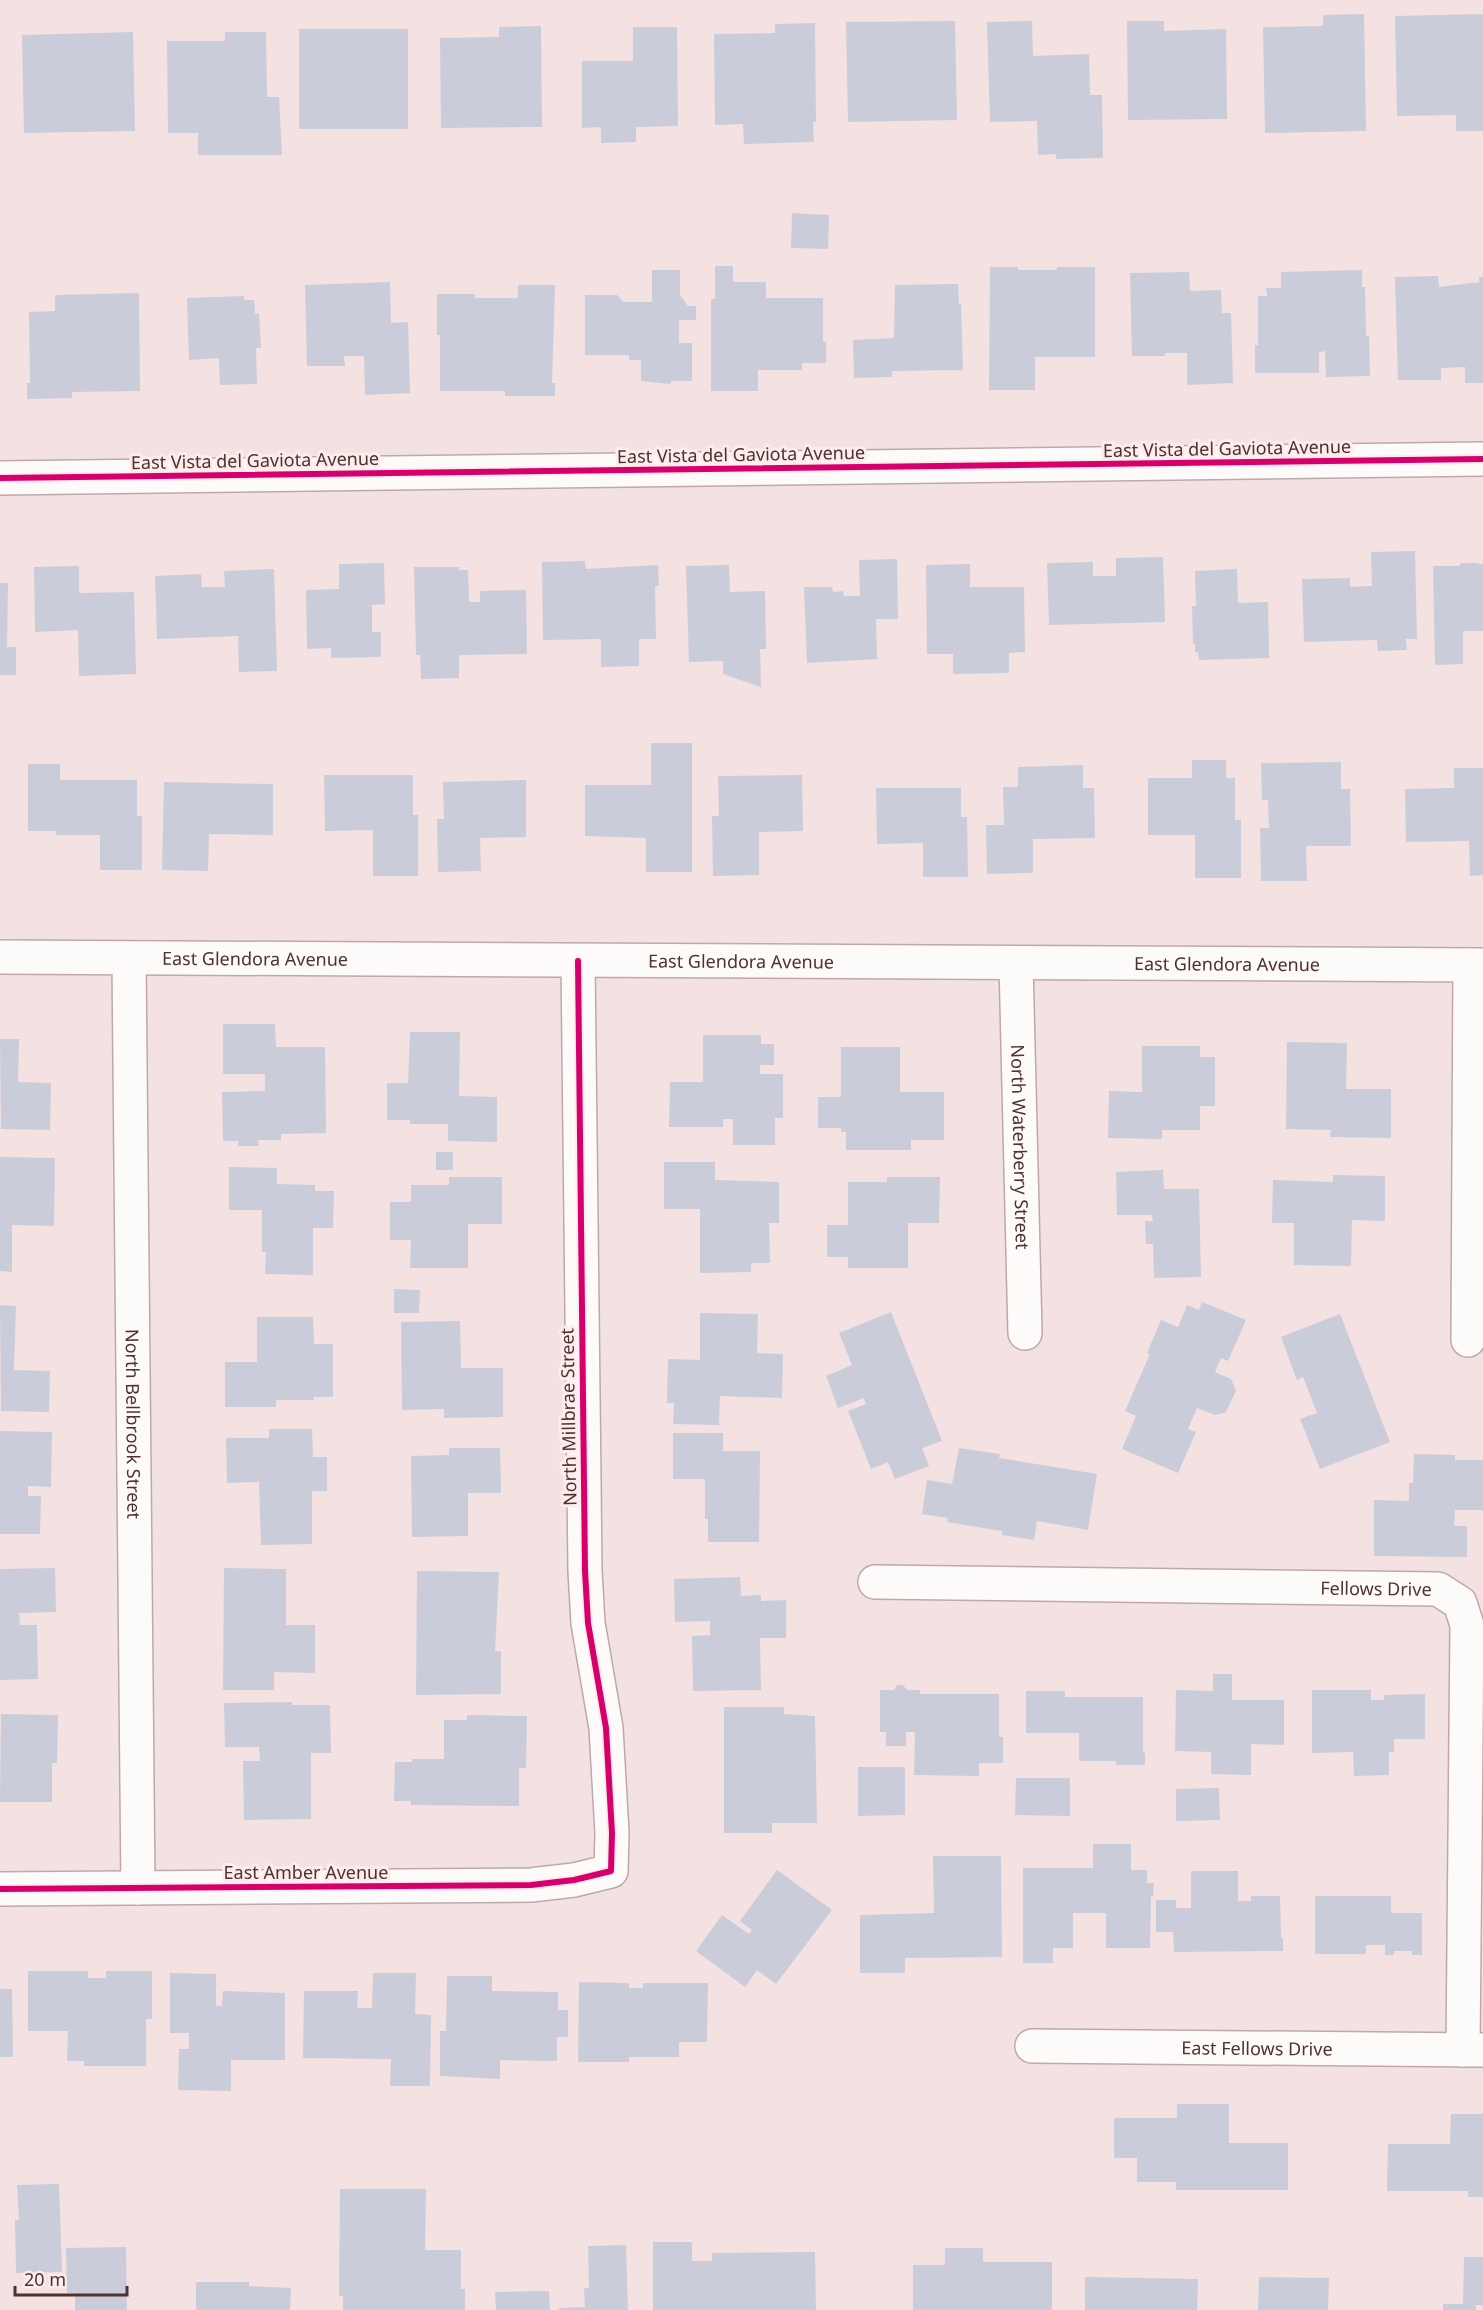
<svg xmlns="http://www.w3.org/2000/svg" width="1483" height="2310" font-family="'Noto Sans',sans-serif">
<rect width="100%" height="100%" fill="#f3e2e1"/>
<path fill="#cbccd9" d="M1364,14L1366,131L1265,133L1263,27L1323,26V15Z
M1483,14V131H1456V115L1397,116L1395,16Z
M955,21L957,120L848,122L846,22Z
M1032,21L1033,56L1089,54L1090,95H1102L1103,158L1056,159V154L1038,155L1037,121L990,122L987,22Z
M1127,21H1164V31L1226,29L1227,119L1128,120Z
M815,23L816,122H813L814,142L744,144L743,124L715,125L714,34L775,33V24Z
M541,26L542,127L441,128L440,38L499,37V27Z
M633,27H677L678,126L636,127V142L601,143V127L582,128V61H633Z
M299,29H408V129H299Z
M133,32L135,131L24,133L22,35Z
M225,32H266L267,97H279L282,155H198V133H168L167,41H225Z
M792,213L829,215L828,249L791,248Z
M715,266H733V282H766V298H823V342H826V363H802V370H758V391H711V299H715Z
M990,267H1018V270H1057V267H1095V357H1035V390H989Z
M652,270H680V295L688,306H696V320H679V343H692V381H671V384L641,381V360H629V355H585V295H617L624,302H652Z
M1362,270V287H1365L1366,336H1369L1370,376L1326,377L1325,351L1319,352V373H1255V345H1258V296H1267L1266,288H1281V272Z
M1189,272L1190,291L1221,290L1222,313H1231L1233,383L1187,385V353H1165V356H1132L1130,273Z
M1438,276L1439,287L1479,282V277H1483V383H1465V367L1441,368V380H1398L1395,277Z
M390,282L391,323L408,322L410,393L365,395L364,356H344L345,366H307L305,285Z
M958,284L959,304H961L963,370L892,371V377L854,378L853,340L894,338L895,285Z
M518,285H555L552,383H555V396H505V391H440V335H437V294H475V298H518Z
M139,293L140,391L72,392V398L27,399V383H30L29,312L55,311V295Z
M244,296V300H254L255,314H259L261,348H256L257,384L220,385L219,358L189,360L187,298Z
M1415,551L1417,639H1406L1407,650L1378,651L1377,640L1304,642L1302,579L1350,578V587L1372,586L1371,552Z
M1163,557L1165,622L1049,625L1047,563L1093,562V576H1116V558Z
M897,559L898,619H876L877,659L807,663L804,587H832L833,592L843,591L844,596H860L859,560Z
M585,561L586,569L658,565L659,586H655L656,639H639V666L601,667V639L543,640L542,562Z
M384,563L385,604L372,605V632H381V657L331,658V648L307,649L306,590L339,589V564Z
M1461,563H1476L1483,565V631H1463V664L1435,665L1433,566H1459Z
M970,564V587H1024L1025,652L1009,653V673L953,674V654H927L926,565Z
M729,565L730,592L765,591L766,649H760L761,687L723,674V661L689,662L686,566Z
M79,566V593L134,592L136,674L79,676L78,630L35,632L34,567Z
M414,567H459V570H468L469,602H480V591L526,590L527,654L459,655V678L421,679L420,655H416Z
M274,569L277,671L239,672L238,636L157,639L155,576L201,574L202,587H225L224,571Z
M1237,569L1238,603L1268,602L1269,658L1199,660L1198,652H1195V644H1193L1192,606H1196L1195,571Z
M0,583H8L7,647H16V675H0Z
M651,743H692V872H646V838L585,836V785H651Z
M1192,760H1226V778H1235V820H1241V878H1195V835H1148V778H1192Z
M1341,762V789H1350L1351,846H1306L1307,881H1261L1260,828H1269L1268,800H1262L1261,763Z
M28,764H60V780H137V816H142V870H100V835H56V831H28Z
M1083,765V788H1094L1095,838L1033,839V873L987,874L986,825H1004L1003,787H1018V767Z
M1454,768H1483V875L1470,876L1469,841L1406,842L1405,789L1454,788Z
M324,775H413V815H418V876H373V830L325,831Z
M802,775L803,831L759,832V875L713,876L712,816H719L718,776Z
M526,780V837L480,838L481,871L438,872L437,819H444L443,782Z
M164,782L273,784V835L209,834L208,871L162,870Z
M876,788H961V817H967L968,877H923V843L877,844Z
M223,1024H275L276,1047H325L326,1133L281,1134V1140H258L259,1146H238V1141H223L222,1092L265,1091V1074H223Z
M410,1032H460L459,1096L497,1097V1142L448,1141V1124H410V1120H387V1083H408Z
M703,1035H761V1044H774V1065H760V1074H783V1118H775V1145H733V1119H723V1127H669L670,1082H703Z
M0,1039H19L18,1082L51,1083L50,1130L1,1129Z
M1287,1042L1347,1043L1346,1089H1391V1138L1330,1137L1331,1130L1286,1129Z
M1142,1046H1200V1057H1215V1106H1200V1130H1162V1139L1108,1138L1109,1091L1142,1092Z
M841,1047H900V1092H944V1140H911V1150H846V1132H841V1128H818V1097H841Z
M436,1152H453V1170H436Z
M0,1157L55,1158L54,1226L12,1225V1272L0,1271Z
M664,1162H715V1180L779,1182V1223H769L770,1263H751V1272L700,1273V1209H664Z
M229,1167L277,1168V1184L315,1185V1191H334L333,1228H313V1275L265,1274L266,1252H262V1210H229Z
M1163,1170L1164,1189H1199L1201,1277L1154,1278L1153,1244H1146L1145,1221H1153L1152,1215H1117L1116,1172Z
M1333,1175L1385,1176V1221L1352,1220L1351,1266L1294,1265V1223H1272L1273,1180L1333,1182Z
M449,1177H502V1224H468V1268H410L411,1240H390V1202H411V1185H449Z
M887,1177H940L939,1223H908V1268H848V1257H827V1225H848V1182H887Z
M394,1289L420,1290L419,1313H394Z
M1202,1302L1246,1320L1228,1361L1221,1358L1215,1372L1231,1379L1236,1391L1226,1412L1215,1415L1197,1408L1188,1429L1196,1432L1178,1473L1122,1449L1136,1416L1125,1411L1150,1354L1147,1353L1161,1320L1178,1327L1187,1305L1199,1310Z
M0,1305L16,1306L14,1370L50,1371L49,1412L1,1411Z
M891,1312L942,1441L922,1448L929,1466L895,1479L888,1462L871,1469L848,1411L866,1404L864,1398L838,1408L826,1376L852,1365L839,1333Z
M700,1313L758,1314L757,1353L783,1354L782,1398L720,1396L719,1425L673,1424L674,1403H667L668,1359L700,1360Z
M1340,1314L1390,1442L1320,1469L1300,1419L1317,1413L1303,1377L1297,1380L1281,1337Z
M257,1317H313L314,1344H333V1397H314V1400H276V1407H225V1362H257Z
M460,1321L461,1368H503V1417L444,1418V1409L402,1410L401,1322Z
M269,1429H312L313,1457H327V1491H312V1544L261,1545L259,1482L227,1483L226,1438H269Z
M0,1431L52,1432L51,1487L28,1486V1496H41L40,1534H0Z
M673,1433H723V1451H760L759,1542H708V1519H705V1479H673Z
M449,1448H500L501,1493H468V1536L412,1537L411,1456L449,1455Z
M959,1448L1000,1454L999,1458L1097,1474L1088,1530L1037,1521L1034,1540L1002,1535V1531L947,1522L948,1518L922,1514L927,1480L952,1484Z
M1414,1454L1455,1455V1460H1483V1510H1455L1454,1526H1467V1557L1374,1556V1500L1409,1501V1483H1413Z
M55,1568L56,1612L19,1613L20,1625H37L38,1679L0,1680V1569Z
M224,1568L286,1569V1625H315V1673L274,1672V1690H223Z
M417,1571L499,1572L495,1651H501V1694L416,1695Z
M740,1577L741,1596L761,1595V1601L786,1600V1638H760L761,1690L693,1691L692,1636L710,1635V1621L675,1622L674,1579Z
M1213,1674H1232V1700H1284V1745L1251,1744V1775L1211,1774V1752L1175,1751L1176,1690L1213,1691Z
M897,1685H903L907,1690H920V1694H999V1737H1003V1763H979V1776L914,1775L915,1732H906V1746H886V1732H880V1690H894Z
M1312,1690H1371V1700H1384V1695L1425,1694V1739H1394V1752H1389V1775L1354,1776L1353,1752L1312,1753Z
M1026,1691H1065V1697H1143V1753H1145V1765H1116V1761H1079V1733H1026Z
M292,1702V1705H330L331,1753H311V1819L244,1820L243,1761H260L259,1747H225L224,1703Z
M724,1707H784V1714L815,1716L817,1823H772V1833H724Z
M1,1714L58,1715L57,1763H52V1802H0Z
M467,1715L527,1716L526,1768H519V1806L411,1805V1801H394L395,1762H412V1759H444V1720H467Z
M858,1767H905V1815L858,1816Z
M1016,1778H1070V1816L1015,1815Z
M1219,1788L1220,1820L1176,1821V1789Z
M1093,1844H1131V1870H1147V1883H1154L1153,1896H1151L1150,1948H1106V1913H1073V1948H1053V1963H1023V1868H1093Z
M933,1856H1001L1002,1957L905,1958V1973H860V1915L934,1913Z
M777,1870L832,1910L776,1984L757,1970L745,1987L696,1951L722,1915L749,1934L752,1930L740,1921Z
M1191,1871H1238V1901H1251V1896H1280L1281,1938H1283V1951L1174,1952L1173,1932H1156V1900H1176V1908H1191Z
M1315,1896H1391V1913H1422V1955H1412V1951H1394V1955H1385V1945H1366V1954H1315Z
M28,1971H88V1978H106V1971H152V2019H146V2066H84V2061H67L68,2031H28Z
M170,1973L216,1974V2006H222L223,1991L285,1993V2060H231V2091L178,2090L179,2049H189V2033H170Z
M373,1973H416L415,2014L431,2015L430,2086H390L391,2059L303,2058L304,1991H358L357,2008H372Z
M447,1976H492V1991L558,1992V2010H568V2037H557V2061L500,2060V2079L440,2076V2031H446Z
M579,1982L629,1983V1988H643V1983H708L707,2042H679V2057H629V2062H578Z
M0,1989H12L13,2057H0Z
M1177,2104H1229V2143H1288V2190H1176V2182H1137V2158H1114V2118H1177Z
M1451,2114H1483V2197H1468V2191H1387L1388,2144H1450Z
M59,2184L62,2272L16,2273L15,2220H19L17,2185Z
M340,2189H426L425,2250H461V2289H465V2310H343V2296H339Z
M653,2242H692V2261H712V2253L815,2252L816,2310H653Z
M626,2245L628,2310H559V2308L585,2307L584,2288H589L588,2246Z
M126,2247L127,2310H75V2293H67L66,2248Z
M945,2248H983V2262H1052V2310H913V2265H945Z
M1464,2257H1483V2305H1476V2310H1443V2304H1463Z
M1085,2277L1198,2279L1197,2310H1085Z
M1259,2277L1329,2278L1328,2310H1258Z
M196,2282H249V2286L291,2288L290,2310H196Z
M549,2291L550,2310H496L495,2292Z"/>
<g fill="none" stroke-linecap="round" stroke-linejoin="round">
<g stroke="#bea9a8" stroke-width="36">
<g id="minor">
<path d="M0,478L1483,459"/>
<path id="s1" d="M0,957L1483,965"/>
<path id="s2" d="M129,959L138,1888"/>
<path id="s3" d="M1016,963L1025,1333"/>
<path d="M1468,1340L1470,965"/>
<path id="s4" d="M875,1582L1438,1589L1460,1603L1467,1625L1463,2050"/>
<path d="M0,1889L531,1885L574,1880L611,1871L612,1833L606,1728L588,1623L585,1571L578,961"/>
<path id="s5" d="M1032,2046L1483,2050"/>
</g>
</g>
<use href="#minor" stroke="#fdfbfa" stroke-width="33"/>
<g stroke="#fdecec" stroke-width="10">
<path id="cycleway" d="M0,478L1483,459
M0,1889L531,1885L574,1880L611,1871L612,1833L606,1728L588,1623L585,1571L578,961"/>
</g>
<use href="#cycleway" stroke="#d6006c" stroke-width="6"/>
</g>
<g text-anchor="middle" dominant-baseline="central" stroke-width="6" stroke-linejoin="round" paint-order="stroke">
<g font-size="18" fill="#503130" stroke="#fdecec">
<text transform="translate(1227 448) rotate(-1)">East Vista del Gaviota Avenue</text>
<text transform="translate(741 454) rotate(-1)">East Vista del Gaviota Avenue</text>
<text transform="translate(255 460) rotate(-1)">East Vista del Gaviota Avenue</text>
<text stroke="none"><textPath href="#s1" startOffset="255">East Glendora Avenue</textPath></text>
<text stroke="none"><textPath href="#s1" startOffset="741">East Glendora Avenue</textPath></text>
<text stroke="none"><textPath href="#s1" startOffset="1227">East Glendora Avenue</textPath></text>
<text stroke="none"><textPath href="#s3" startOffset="184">North Waterberry Street</textPath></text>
<text transform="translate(568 1417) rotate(-91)">North Millbrae Street</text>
<text stroke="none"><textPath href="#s2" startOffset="465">North Bellbrook Street</textPath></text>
<text stroke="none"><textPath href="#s4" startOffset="501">Fellows Drive</textPath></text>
<text x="306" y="1872">East Amber Avenue</text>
<text stroke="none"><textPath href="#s5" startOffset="225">East Fellows Drive</textPath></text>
</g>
</g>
<path d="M15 2286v9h112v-9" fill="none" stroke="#503130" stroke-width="3"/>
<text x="24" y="2286" font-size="18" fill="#503130" stroke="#fdecec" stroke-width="4.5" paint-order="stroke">20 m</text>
</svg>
